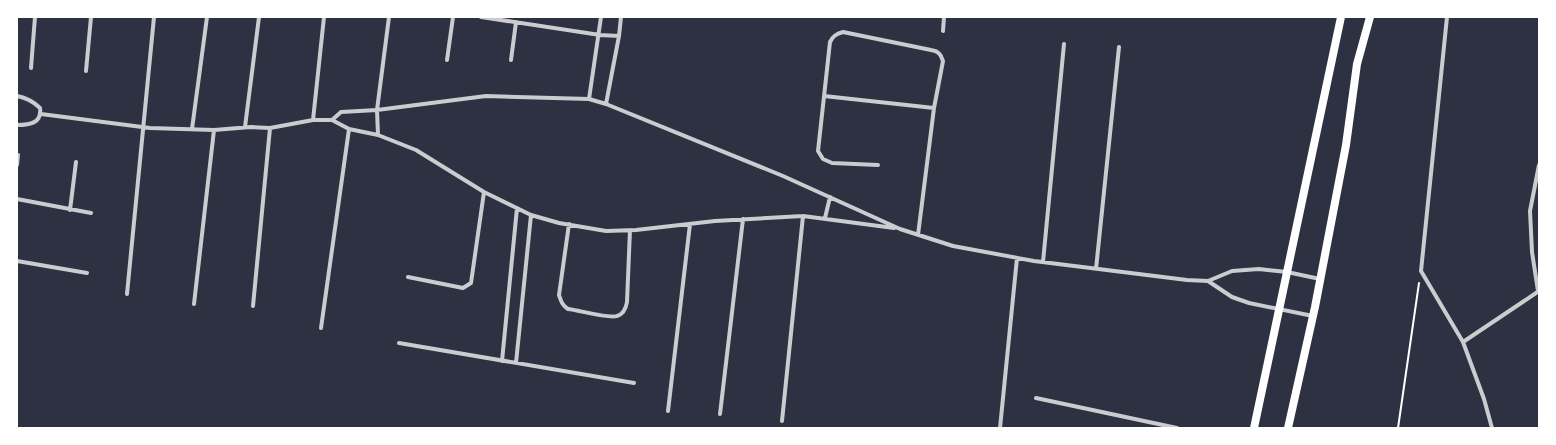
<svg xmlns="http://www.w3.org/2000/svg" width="1556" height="445" font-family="Roboto,sans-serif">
<rect width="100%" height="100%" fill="#2d3142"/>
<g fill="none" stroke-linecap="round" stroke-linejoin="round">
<path stroke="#fff" stroke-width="2" d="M1398,428L1419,283"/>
<path stroke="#caccd0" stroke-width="4" d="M481,17L600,35L619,36
M1447,17L1421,271L1463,342L1484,399L1492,428
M943,31L944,17
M447,60L453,17
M511,60L516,22
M31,68L35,17
M86,71L91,17
M17,96C27,98 33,101 40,108C42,123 30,125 17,125
M824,96L934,108
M589,99L601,17
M606,104L619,36L621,17
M41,114L150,128L214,130L251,127L270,128L313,120H332L349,129L378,135L416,150L484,192L531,215L559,223L606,231L636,230L715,221L803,216L894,228
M313,120L324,17
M332,120L341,112L377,110L486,96L589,99L606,104L783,176L900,229L953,246L1034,261L1187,280L1208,281L1232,271L1259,269L1287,272L1320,279
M245,127L259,17
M192,129L207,17
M378,135L377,110L389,17
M17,165L18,155
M878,165L832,163L823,159L818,151L830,42C833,36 836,34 843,32L931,50C938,51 941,54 943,61L934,108L918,235
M17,199L91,213
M70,210L76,162
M825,218L830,197
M569,224L559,295C561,301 562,305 568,309C578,310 609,319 617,316C624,314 626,308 627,302L630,230
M17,261L87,273
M1043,262L1064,44
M1096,269L1119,47
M408,277L463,288L471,283L484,192
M1208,281L1232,297L1249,303L1313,316
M1538,291L1532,252L1530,211L1539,165
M127,294L154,17
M194,304L214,130
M253,306L270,128
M321,328L349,129
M1463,342L1539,291
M399,343L634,383
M502,361L517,208
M516,363L531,215
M1036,398L1177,428
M668,411L690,224
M720,414L743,219
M782,421L803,216
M1000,428L1017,258"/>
<path stroke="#fff" stroke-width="8" d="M1254,428L1341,17
M1288,428L1315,307L1346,145L1357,64L1370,17"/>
</g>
<rect width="1556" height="445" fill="none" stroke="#ffffff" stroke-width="36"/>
</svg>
